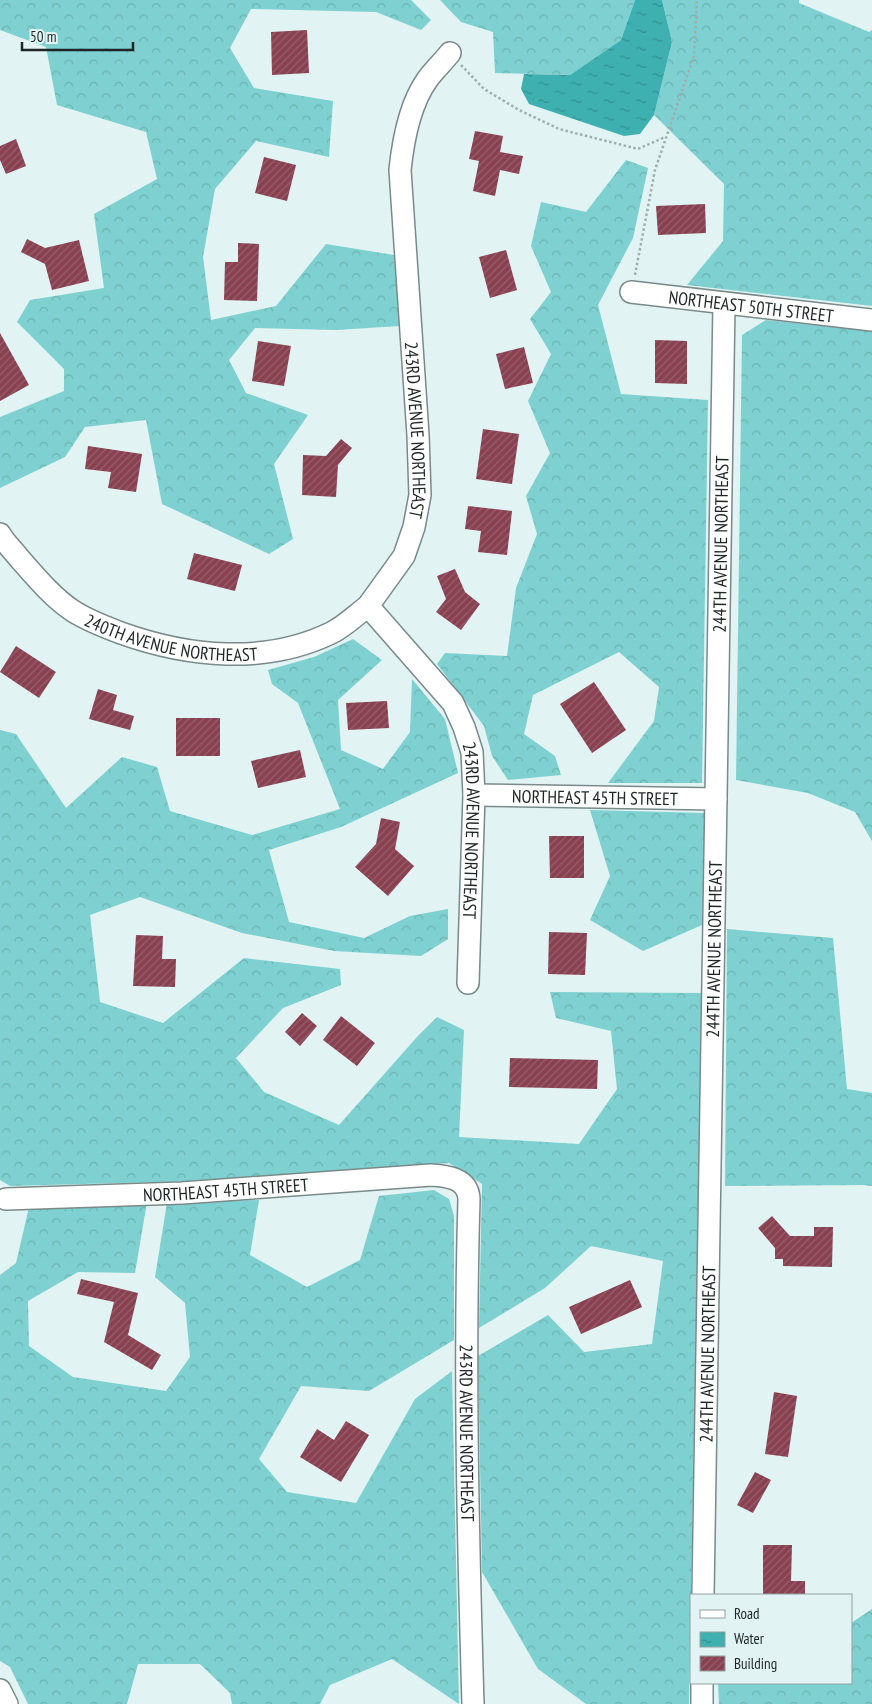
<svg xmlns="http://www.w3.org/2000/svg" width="872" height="1704" font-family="'PT Sans Narrow',sans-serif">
<defs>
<pattern id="forest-crowns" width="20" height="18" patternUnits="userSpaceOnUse" patternTransform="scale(1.25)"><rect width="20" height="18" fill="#7ed1d0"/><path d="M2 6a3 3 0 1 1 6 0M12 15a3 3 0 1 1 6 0" fill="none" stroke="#6cb3b2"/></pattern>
<pattern id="water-ripples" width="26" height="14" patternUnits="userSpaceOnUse" patternTransform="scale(1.25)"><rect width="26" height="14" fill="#3eb0b0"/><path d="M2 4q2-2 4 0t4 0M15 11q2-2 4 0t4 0" fill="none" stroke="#338f8f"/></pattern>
<pattern id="building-hatch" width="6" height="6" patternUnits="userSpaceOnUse" patternTransform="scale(1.25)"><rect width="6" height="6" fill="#894051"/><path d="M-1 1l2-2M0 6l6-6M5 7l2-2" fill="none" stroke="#96606c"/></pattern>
</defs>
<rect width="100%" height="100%" fill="#e1f3f3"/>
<path fill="url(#forest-crowns)" d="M0,0H411L431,20L421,30L376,12L251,9L230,48L254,88L333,101L329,157L256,141L215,189L203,257L211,320L276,306L326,244L394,255L400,326L336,330L255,328L229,360L246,393L308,415L274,464L293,539L269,554L162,504L146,420L85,427L65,457L0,488V417L64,391V369L17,322L30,300L104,288L94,214L157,179L146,132L57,105L46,47L0,30Z
M440,0H635L621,40L570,75L495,73L493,32L461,22Z
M662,0H799V3L869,32L872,30V306L687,285L723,241L724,184L654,115L672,42Z
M626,160L648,168L633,238L598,305L621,394L708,400L702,783H608L654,721L659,687L619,652L533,695L524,734L555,756L561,775L508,780L492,756L484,726L437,664L445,653L507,656L516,588L537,534L526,496L550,453L528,401L551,354L530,319L551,292L531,246L541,202L586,212Z
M766,320L872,331V841L855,812L808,793L736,780L742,335Z
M353,639L382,660L338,700L341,750L383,769L410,732L412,679L445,719L458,773L341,827L269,850L289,922L364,938L410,916L448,909V939L421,956L334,951L242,933L140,897L90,915L100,1002L163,1023L244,958L340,969L341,985L283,1008L236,1058L264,1092L339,1125L417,1037L437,1017L464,1030L459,1137L579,1144L617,1089L611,1031L556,1018L550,992L702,993L689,1704H586L538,1669L482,1572L478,1356L548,1315L584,1352L652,1344L663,1261L591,1246L545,1288L479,1328L482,1184L449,1163L230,1180L10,1186L0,1180V730L16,734L66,808L122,757L157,767L170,811L252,835L340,809L298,703L272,684L268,670L314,657Z
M590,810L705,813L702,925L643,951L590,920L610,876Z
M727,929L833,938L847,1089L872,1093V1186L863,1185L725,1186Z
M434,1190L449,1199L454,1216V1340L369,1391L301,1386L259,1459L287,1492L356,1503L415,1399L452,1371L459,1704L392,1659L330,1685L320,1704H232L230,1693L200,1664H138L127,1704H28L10,1667L0,1661V1275L16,1263L29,1207L147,1202L135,1273L78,1272L28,1301L29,1346L73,1377L166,1391L190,1357L185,1303L155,1277L167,1203L259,1200L250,1255L307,1287L360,1260L379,1196Z
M872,1609V1704H719L718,1683H851V1623Z"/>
<path fill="url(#water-ripples)" d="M635,0H662L672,42L654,115L640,134L624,136L529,104L521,89L524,74L570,75L621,40Z"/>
<path fill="url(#building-hatch)" d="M307,30L309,73L272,75L271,32Z
M475,131L503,136L500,152L523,156L519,174L500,170L495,196L473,191L479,161L469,159Z
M16,139L26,166L6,174L0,160V146Z
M264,157L296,165L287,201L255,193Z
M705,204L706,233L658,235L656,206Z
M27,239L45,248L79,240L89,281L52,290L45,264L21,252Z
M238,243L259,244L257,301L224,300L225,262H238Z
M506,250L517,290L490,298L479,257Z
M0,333L29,385L0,401Z
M655,340L687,341V384L655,383Z
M258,341L291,346L284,386L252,381Z
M524,347L533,383L505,389L496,354Z
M483,429L519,434L512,484L476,479Z
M341,439L352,448L338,465L336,497L302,495L303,455L326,456Z
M88,446L142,454L136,492L108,488L111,472L85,469Z
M468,506L512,511L507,555L478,552L481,531L465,529Z
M194,553L242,565L235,591L187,579Z
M455,569L465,592L480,604L461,630L436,612L446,599L437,576Z
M16,646L56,672L39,698L0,672Z
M594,682L626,730L592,753L560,704Z
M98,689L117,695L113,710L134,716L130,730L89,719Z
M387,701L389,728L348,730L346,703Z
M176,718H220V756H176Z
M300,750L306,777L258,788L251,761Z
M381,818L400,822L395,849L414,866L388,896L355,867L376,844Z
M549,836H584V878H550Z
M549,932L587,933L585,975L548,974Z
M136,935L163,936L162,959H176L175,987L133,986Z
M302,1013L317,1026L300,1046L285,1032Z
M341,1016L375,1043L357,1066L323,1040Z
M510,1058L598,1060L597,1089L509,1087Z
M772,1216L790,1236H814V1227H833L832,1267L783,1266V1259H775V1248L758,1228Z
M81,1279L138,1293L128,1335L161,1355L152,1370L104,1342L114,1302L77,1294Z
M630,1280L642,1307L581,1334L569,1307Z
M774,1392L797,1396L788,1457L765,1454Z
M346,1421L369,1435L341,1482L300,1457L317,1429L334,1440Z
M755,1472L771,1480L753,1513L737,1505Z
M763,1545H792L791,1581H805V1595H763Z"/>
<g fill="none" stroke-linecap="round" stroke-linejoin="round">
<g stroke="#798a8a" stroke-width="24">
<g id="minor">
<path id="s1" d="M450,53C443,62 434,70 427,80C410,104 403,141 400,170L418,435L420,495L414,527L404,556L368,606L453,703L464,727L472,752L474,795L468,983"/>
<path id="s2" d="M631,292L872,320"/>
<path id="s3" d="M0,534C5,543 13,550 19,558C35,576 52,597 73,611C87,620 105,627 121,633C188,657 265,665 331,633C344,627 356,615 368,606"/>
<path id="s4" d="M474,795L716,799"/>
<path id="s5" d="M6,1199L182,1193L431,1175C447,1176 468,1178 469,1199C464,1367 468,1536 473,1704"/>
<path id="s6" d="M703,1595L724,304"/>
<path d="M702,1683V1704"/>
<path d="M0,1690L7,1704"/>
</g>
</g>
<path stroke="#a0aeae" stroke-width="2.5" stroke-dasharray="2.5 2.5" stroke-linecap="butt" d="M461,65L484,89L519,110L559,129L638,149L665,137
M635,275L655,170L694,56L697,0"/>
<use href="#minor" stroke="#fff" stroke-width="21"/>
</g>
<g text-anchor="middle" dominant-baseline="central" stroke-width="5" stroke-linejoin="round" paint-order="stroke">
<g font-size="18" fill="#1e2525" stroke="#e1f3f3">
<text stroke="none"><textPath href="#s2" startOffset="121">NORTHEAST 50TH STREET</textPath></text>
<text stroke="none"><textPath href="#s1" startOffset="391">243RD AVENUE NORTHEAST</textPath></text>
<text stroke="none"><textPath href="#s6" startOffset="1051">244TH AVENUE NORTHEAST</textPath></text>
<text stroke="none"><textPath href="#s3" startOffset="210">240TH AVENUE NORTHEAST</textPath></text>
<text stroke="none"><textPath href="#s4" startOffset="121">NORTHEAST 45TH STREET</textPath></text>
<text stroke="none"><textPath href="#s1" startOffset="841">243RD AVENUE NORTHEAST</textPath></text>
<text stroke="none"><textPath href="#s6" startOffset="646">244TH AVENUE NORTHEAST</textPath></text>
<text stroke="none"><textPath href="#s5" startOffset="220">NORTHEAST 45TH STREET</textPath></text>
<text stroke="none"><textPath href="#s6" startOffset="241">244TH AVENUE NORTHEAST</textPath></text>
<text stroke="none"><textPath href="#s5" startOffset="710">243RD AVENUE NORTHEAST</textPath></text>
</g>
</g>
<rect x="690" y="1594" width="162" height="90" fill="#e1f3f3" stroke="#93a1a1"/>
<rect x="700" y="1610" width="25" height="8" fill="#ffffff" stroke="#93a1a1"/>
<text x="734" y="1619" font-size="15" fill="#1e2525">Road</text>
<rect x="700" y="1632" width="25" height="15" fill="url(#water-ripples)" stroke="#93a1a1"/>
<text x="734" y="1644" font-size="15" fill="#1e2525">Water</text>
<rect x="700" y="1656" width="25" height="15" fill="url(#building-hatch)" stroke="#93a1a1"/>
<text x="734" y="1669" font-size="15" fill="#1e2525">Building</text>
<path d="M22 42v8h111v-8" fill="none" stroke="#1e2525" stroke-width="2.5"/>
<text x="30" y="42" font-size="15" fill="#1e2525" stroke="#e1f3f3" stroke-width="4" paint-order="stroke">50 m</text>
</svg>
